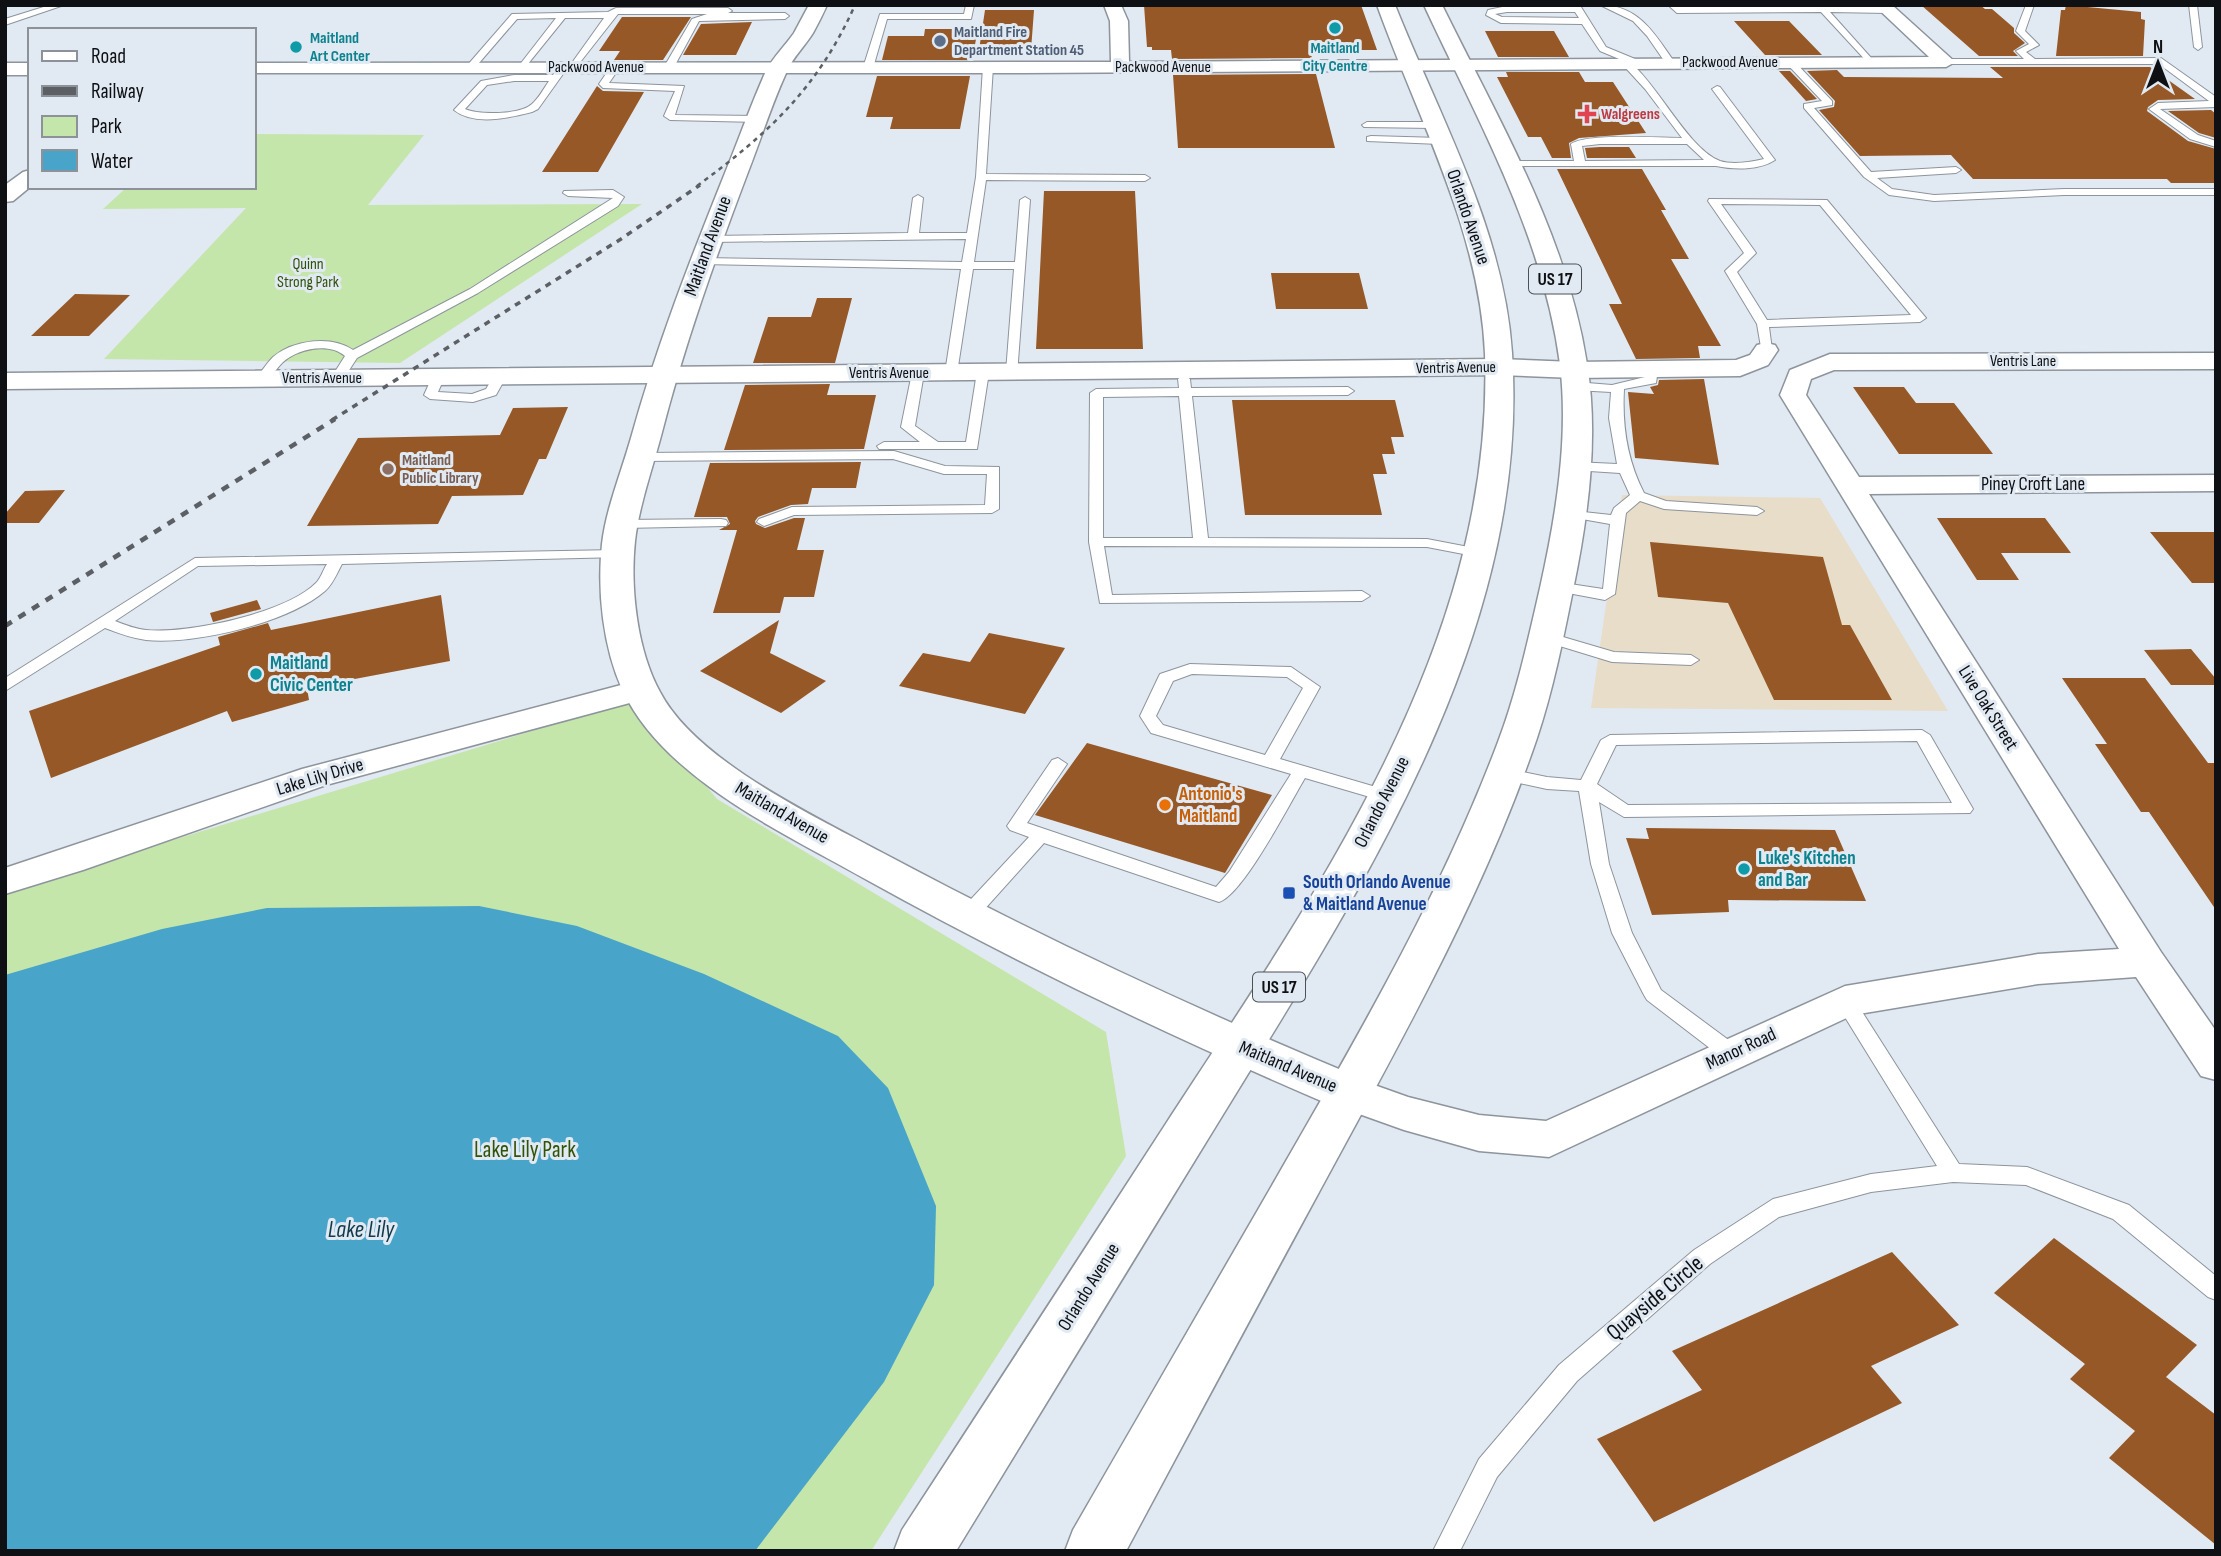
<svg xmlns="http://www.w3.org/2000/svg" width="2221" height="1556" font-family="'Sofia Sans Condensed',sans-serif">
<rect width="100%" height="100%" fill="#e1e9f2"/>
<path fill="#e7ddc8" d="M1622,495L1820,498L1948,711L1591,708Z"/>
<path fill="#c4e6ab" d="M254,134L424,135L368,205L642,204L400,363L104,359L246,208L103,209L127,187H254Z
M634,700L717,799L1106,1032L1126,1156L871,1551H5V891Z"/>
<path fill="#48a4c9" d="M479,906L577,926L704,974L838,1036L888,1088L936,1206L934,1285L884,1382L755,1551H5V975L162,929L267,908Z"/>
<path fill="#955826" d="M1144,5H1361L1377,50H1310L1312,58L1172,59L1171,50H1152V47H1147Z
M1921,5H1980L1985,9H1992L2014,28V33L2025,43L2013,51L2018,56H1979Z
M2066,5L2141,12V19L2145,20L2143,56H2056L2061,10H2065Z
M985,10H1034L1031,50H979Z
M622,17H691L663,60H614L620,51H599Z
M1734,21H1789L1822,55H1765Z
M752,22L736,55H683L701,24Z
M925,29H978L972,60H882L888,36H924Z
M1485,31H1554L1569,57H1498Z
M1990,67H2150L2195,99L2158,100L2148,107L2147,111L2188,141L2216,149V183H2171L2167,179H1973L1951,155L1860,156L1819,110L1834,107L1835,101L1807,71L1837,70L1844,77L2003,78Z
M1779,71H1790L1817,99L1806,101Z
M1506,72H1579L1585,82H1613L1646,133L1579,138L1569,143L1571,158H1552L1541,137H1528L1497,77H1508Z
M1316,74L1335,148H1178L1173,75Z
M877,76H970L960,129H890L893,117H866Z
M597,86L603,91L644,92L598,172H542Z
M2211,110L2216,114V138L2199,133L2168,111Z
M1600,147H1629L1636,158H1587L1585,148Z
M1557,169H1642L1666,210H1661L1689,259H1671L1721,346H1698L1700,358L1636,359L1609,304H1622Z
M1044,191H1135L1143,349H1036Z
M1271,273H1359L1368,309H1276Z
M75,294L130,295L89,336H31Z
M817,298H852L835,363H753L768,317H811Z
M1704,379L1719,465L1635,458L1628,392L1654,394L1650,387L1658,385L1659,380Z
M830,384L827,395H876L864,449L724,450L745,385Z
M1853,387H1904L1916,403H1954L1993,454H1899Z
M1232,400H1395L1404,437H1391L1395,454H1382L1387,474H1373L1382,515H1245Z
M568,407L546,459H539L523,495L452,496L438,524L307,526L358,438L500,435L513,408Z
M861,462L856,488H812L808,504L791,505L758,517L755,521L756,524L765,528L794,518H805L797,550H824L814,597H784L780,613H713L737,530H719L730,524L727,517H694L710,463Z
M65,490L39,523H5V514L25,491Z
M1937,518H2045L2071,553H2001L2019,580H1977Z
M2150,532H2216V583H2192Z
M1650,542L1823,557L1842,625H1850L1892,700H1774L1728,603L1658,597Z
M441,595L450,661L307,688L309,700L232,722L227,711L51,778L29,711L220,645L218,637L268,623L271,630Z
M257,600L261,609L213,622L210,613Z
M779,620L770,653L826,681L781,713L700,671Z
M989,633L1065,648L1025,714L899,686L923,653L970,662Z
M2191,649L2216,679V685H2171L2144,650Z
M2062,678H2145L2208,763H2216V910L2149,812H2141L2095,744H2107Z
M1087,743L1272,795L1225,873L1035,815Z
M1646,828L1835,830L1866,901L1728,900L1729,912L1652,915L1626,838L1649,839Z
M2054,1238L2197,1345L2166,1377L2216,1415V1545L2109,1458L2135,1431L2070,1379L2085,1364L1994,1293Z
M1892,1252L1959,1325L1871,1366L1902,1403L1654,1522L1597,1439L1702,1390L1672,1351Z"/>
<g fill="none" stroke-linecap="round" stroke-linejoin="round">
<g stroke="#8d949c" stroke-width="2">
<path id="lane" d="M50,5H64L5,25V19Z
M966,5H974L971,19H887L873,68L868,71L863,68L880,14H964Z
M1600,5C1639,5 1655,34 1675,63L1673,65H1667L1647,36L1633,21Z
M1668,5L1888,7L1892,10L1888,13L1830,12L1873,60V64L1870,65L1821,12L1677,13Z
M2026,5H2034L2025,31L2039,45L2026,52L2035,59L2161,58L2216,97V107L2160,109L2198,135L2216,141V147L2190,139L2149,109L2158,103L2209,101L2159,64H1943V60L1946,59H2024L2016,51L2029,44L2016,31Z
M2189,5H2197L2202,47L2198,50L2194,47Z
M1507,6L1581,7L1606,47L1640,61V65H1633C1660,89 1689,149 1720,161C1733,165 1751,162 1764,159L1712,89L1717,86L1720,87L1775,160C1760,170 1735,170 1716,166H1504L1503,164L1508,161H1574L1571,144C1588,133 1658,138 1682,138L1645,89L1623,65L1624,61L1600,51L1582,24L1501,23L1486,15L1488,10ZM1507,12H1575L1579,18L1502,17L1495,14ZM1600,144H1687L1704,160L1585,161L1582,146Z
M616,8H728L732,11L728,13H785L789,16L785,19L699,21L674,67L669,70L664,67L692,19L707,14H618L574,70L569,67L604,18H565L523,70L518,67L556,18L517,19L473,70L465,68L512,14L608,12Z
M1787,60H1793L1832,101V105L1814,108L1871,172L1956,167L1961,170L1956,173L1877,178L1892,189L1934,195L2064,189H2216V195H2064L1934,201L1889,195L1864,177L1804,108V104L1822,101L1787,64Z
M988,64L993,67L986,174L1145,175L1150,178L1145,181L986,180L974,262H1015L1020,200L1025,197L1030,200L1017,375H1007L1006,372L1014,269H973L957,373L951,377L945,373L961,269L702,264L696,261L702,258L962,262L966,239L710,242L704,239L710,236L908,233L913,198L918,195L923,198L919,233H967L976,177L983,67Z
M560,65L568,67L538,109L532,112C509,118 474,126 454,110L481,81L514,75H553ZM514,81H549C544,88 539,98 532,104C520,115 479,115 465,109L487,85Z
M612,65L620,67L609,83L684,86L675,115L758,116L763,119L758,122L670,120L664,116L675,91L603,88L599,84Z
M1367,122H1433L1438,125L1433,128L1364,127L1362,125Z
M1371,136L1440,138L1445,141L1440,144L1367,141V137Z
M613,190L624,197L618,206L478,293L357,358L342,381H332L331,378L345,356C328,342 297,349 282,363C275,370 271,379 262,383L256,379C261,372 267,363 273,357C293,340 331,335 353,350L470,289L613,198L568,196L563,193L564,191Z
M1709,199L1827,200L1926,318L1920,322L1769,327L1772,350L1766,354L1762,353L1757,324L1725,271L1744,253L1708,201ZM1721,204L1820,205L1911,315L1767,320L1737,272L1756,253Z
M1652,365L1658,369L1656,383L1624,389C1622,426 1627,460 1644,493L1666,501L1757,507L1764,511L1757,515L1664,509L1640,501L1626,513L1615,594L1605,600L1552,590L1549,587L1552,584L1557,582L1603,589L1610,524L1565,516L1563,513L1565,510L1611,515L1614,508L1630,495L1620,473L1574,470L1567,466L1574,462L1617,464L1609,418L1611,392L1575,390L1569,386L1575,382L1612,385L1645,377L1646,369Z
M983,368L989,372L977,449H879L877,446L884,442H920L901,427L912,373L918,369L924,373L915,426L938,442H966L977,372Z
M500,373L506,377L496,395L473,402L430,399L424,395L433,375H443L444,378L438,392L472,394L486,389L495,374Z
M1184,375L1190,379L1191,388L1348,387L1354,391L1348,395L1192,396L1208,538L1427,539L1479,549L1486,553L1479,557L1427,547L1104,546L1112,595L1362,591L1370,596L1362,601L1100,603L1089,542L1090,393L1096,389L1179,388L1178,379ZM1179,396L1193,538H1103V397Z
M894,451L945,466L999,467V509L992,513L794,515L764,526L757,522L759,519L792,507L985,505L987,474H944L893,459L641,461L634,457L641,453Z
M721,519L726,520L728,523L726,526L622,528L615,524L622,520Z
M617,550L624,554L622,557L342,564C337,573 333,584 325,591C288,623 194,645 146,640C132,638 118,633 105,628L5,691V678L195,558ZM327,564C323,570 321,578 316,583C286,613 188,634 146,630C136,629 125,625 115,621L198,566Z
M1546,632L1614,652L1691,655L1699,660L1691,665L1612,662L1540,640L1538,637Z
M1190,664L1291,667L1320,687L1280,759L1393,792L1396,796L1393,800L1387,802L1305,778C1290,803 1243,895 1219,902L1044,843L973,922H959L956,917L959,912L1029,837L1010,830L1007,826L1052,760L1058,758L1067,764L1027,823L1216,887L1229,872L1291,774L1151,733L1140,716L1158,678L1160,674ZM1192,674L1287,677L1303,688L1265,755L1163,725L1156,716L1173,681Z
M1922,730L1930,735L1973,809L1970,813L1624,817L1599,802L1609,864L1632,933L1661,990L1738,1047L1741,1053L1738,1059L1731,1061L1724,1059L1647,1000L1644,995L1612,933L1591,864L1579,791L1547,789L1497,778L1494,774L1503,768L1547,777L1581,780L1601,740L1610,735ZM1917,741L1952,803L1628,805L1597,784L1616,745Z
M1845,993L1852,996L1959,1164L2027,1167L2129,1205L2216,1276V1300L2208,1297L2113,1219L2026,1185L1953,1182L1871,1192L1779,1217L1710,1264L1577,1381L1497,1477L1460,1551H1433L1479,1459L1559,1365L1694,1250L1773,1199L1871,1174L1937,1166L1835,1001L1838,996Z"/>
</g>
<g stroke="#8d949c" stroke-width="3">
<path id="street" d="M1104,5H1121L1128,21L1129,62L1929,57L1874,5H1892L1955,62L1946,67L1024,73H254V63L1111,62L1110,21Z
M5,63H30V75H5Z
M30,170V187L13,201L5,202V185L23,172Z
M1766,343L1775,345L1778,350L1768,365L1740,376L1574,378L1499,375L5,389V373L1499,359L1574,362L1736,360L1750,355L1757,345Z
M2216,353V369L1834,370L1811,379L1806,395L1859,477L2216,475V491L1869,494L2161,952L2216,1031V1080L2201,1076L2136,977L2038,984L1853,1015L1549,1157L1479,1151L1404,1130L1334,1105L1328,1093L1334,1081L1349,1076L1408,1097L1479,1115L1546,1121L1845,986L2038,954L2119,949L1780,395L1790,370L1830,354Z
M640,680L652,683L656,690L652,697L326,785L83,870L5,894V868L302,769Z"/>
</g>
<g stroke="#8d949c" stroke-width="3">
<path id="secondary" d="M809,5H827C823,14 818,24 813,33C805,46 793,57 787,71C772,103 761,139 748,172C715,259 684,346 661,436C652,470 639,506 635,541C630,588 637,650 660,692C696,761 816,817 883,853C1040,937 1201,1012 1365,1080L1372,1093L1365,1106L1349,1112L1333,1106C1174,1038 1018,964 867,880C786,834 664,779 623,691C603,648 597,591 602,544C606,509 621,473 631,438C656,348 690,260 725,173C739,139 751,104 766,71C773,57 785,46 794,33C799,24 804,14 809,5Z"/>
</g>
<g stroke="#8d949c" stroke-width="3">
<path id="primary" d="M1377,5H1395C1440,118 1504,230 1512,353C1531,636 1357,895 1216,1126C1129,1267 1043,1409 956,1551H894L902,1530C991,1394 1079,1258 1167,1122C1317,892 1495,642 1485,354C1480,231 1418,119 1377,5Z
M1424,5H1442C1499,121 1567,235 1587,364C1599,438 1588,517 1573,590C1563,640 1553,690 1537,738C1483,897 1398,1046 1318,1194C1253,1313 1190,1432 1126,1551H1065L1073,1530C1141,1412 1210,1293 1278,1175C1359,1034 1441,894 1498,742C1517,692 1528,640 1540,588C1556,516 1569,438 1560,364C1543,235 1478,121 1424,5Z"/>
</g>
<use href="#lane" fill="#fff" fill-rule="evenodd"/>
<use href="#street" fill="#fff" fill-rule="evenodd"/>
<use href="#secondary" fill="#fff" fill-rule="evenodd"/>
<use href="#primary" fill="#fff" fill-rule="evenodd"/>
<path stroke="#5c6065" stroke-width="2.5" stroke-dasharray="4.5 4.5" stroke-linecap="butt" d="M697,186C769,133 818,88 855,5"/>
<path stroke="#5c6065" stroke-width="3.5" stroke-dasharray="6 6" stroke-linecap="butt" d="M332,420L621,239L700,185"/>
<path stroke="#5c6065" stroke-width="4.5" stroke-dasharray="8 8" stroke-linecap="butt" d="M5,626L335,419"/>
</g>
<g fill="#0f9aa8" stroke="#e1e9f2" stroke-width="2.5">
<circle cx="1335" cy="28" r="7"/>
<circle cx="296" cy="47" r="7"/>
<circle cx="256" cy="674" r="7"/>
<circle cx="1744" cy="869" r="7"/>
</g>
<circle fill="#5c6f8a" stroke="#e1e9f2" stroke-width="2.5" cx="940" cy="41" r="7"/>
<path fill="#e0444e" stroke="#e1e9f2" stroke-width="2.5" d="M1583.5 103.5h7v7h7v7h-7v7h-7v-7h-7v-7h7z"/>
<circle fill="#8d6e63" stroke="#e1e9f2" stroke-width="2.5" cx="388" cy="469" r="7"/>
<circle fill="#e8710a" stroke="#e1e9f2" stroke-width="2.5" cx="1165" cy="805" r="7"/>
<rect fill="#1a4fb4" stroke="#e1e9f2" stroke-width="2.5" x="1282" y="886" width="14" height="14" rx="3.5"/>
<g text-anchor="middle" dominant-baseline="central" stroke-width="6" stroke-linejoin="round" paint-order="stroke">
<g font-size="16" font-weight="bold" fill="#4e5e75" stroke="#e1e9f2" text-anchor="start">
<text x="954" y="32">Maitland Fire<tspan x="954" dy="18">Department Station 45</tspan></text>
</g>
<g font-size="16" font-weight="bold" fill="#0d838f" stroke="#e1e9f2" text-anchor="start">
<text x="310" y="38">Maitland<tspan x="310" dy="18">Art Center</tspan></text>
<text x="1335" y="48" text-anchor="middle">Maitland<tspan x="1335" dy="18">City Centre</tspan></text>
</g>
<g font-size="16" fill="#0e1013" stroke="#e1e9f2">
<text x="1730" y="62">Packwood Avenue</text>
<text x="596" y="67">Packwood Avenue</text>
<text x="1163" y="67">Packwood Avenue</text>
<text x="2023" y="361">Ventris Lane</text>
<text transform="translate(1456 368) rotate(-1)">Ventris Avenue</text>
<text x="889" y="373">Ventris Avenue</text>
<text x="322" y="378">Ventris Avenue</text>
</g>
<g font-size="16" font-weight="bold" fill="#be3a42" stroke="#e1e9f2" text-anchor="start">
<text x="1601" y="114">Walgreens</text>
</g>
<g font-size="16" fill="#305308" stroke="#e1e9f2">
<text x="308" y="264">Quinn<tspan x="308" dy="18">Strong Park</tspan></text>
</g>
<g font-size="16" font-weight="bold" fill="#785e54" stroke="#e1e9f2" text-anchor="start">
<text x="402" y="460">Maitland<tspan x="402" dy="18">Public Library</tspan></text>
</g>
<g fill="#e1e9f2" stroke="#4d5156" stroke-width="2">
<rect x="1529" y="264.5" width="52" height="29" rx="5"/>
<rect x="1253" y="972.5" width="52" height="29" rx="5"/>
</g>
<g font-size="18" font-weight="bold" fill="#0e1013">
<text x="1555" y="279">US 17</text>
<text x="1279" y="987">US 17</text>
</g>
<g font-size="19" fill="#0e1013" stroke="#e1e9f2">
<text transform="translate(1468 217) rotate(71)">Orlando Avenue</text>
<text transform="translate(708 246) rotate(-70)">Maitland Avenue</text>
<text x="2033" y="484">Piney Croft Lane</text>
<text transform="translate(1988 708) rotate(58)">Live Oak Street</text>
<text transform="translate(320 777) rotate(-17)">Lake Lily Drive</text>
<text transform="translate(1382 802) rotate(-63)">Orlando Avenue</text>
<text transform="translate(782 813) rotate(30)">Maitland Avenue</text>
<text transform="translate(1741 1049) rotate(-25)">Manor Road</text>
<text transform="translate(1288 1067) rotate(23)">Maitland Avenue</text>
<text transform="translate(1089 1287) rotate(-58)">Orlando Avenue</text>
</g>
<g font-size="19" font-weight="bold" fill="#0d838f" stroke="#e1e9f2" text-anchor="start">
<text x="270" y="663">Maitland<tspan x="270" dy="22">Civic Center</tspan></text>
<text x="1758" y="858">Luke's Kitchen<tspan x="1758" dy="22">and Bar</tspan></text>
</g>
<g font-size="19" font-weight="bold" fill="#c56008" stroke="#e1e9f2" text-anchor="start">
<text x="1179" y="794">Antonio's<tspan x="1179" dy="22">Maitland</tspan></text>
</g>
<g font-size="19" font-weight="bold" fill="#164399" stroke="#e1e9f2" text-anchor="start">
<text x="1303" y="882">South Orlando Avenue<tspan x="1303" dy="22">&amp; Maitland Avenue</tspan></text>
</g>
<g font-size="23" fill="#305308" stroke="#e1e9f2">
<text x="525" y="1150">Lake Lily Park</text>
</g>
<g font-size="23" fill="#0e1013" stroke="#e1e9f2">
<text transform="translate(1655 1298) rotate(-40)">Quayside Circle</text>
</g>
<g font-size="24" font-style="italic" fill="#113a4b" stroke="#e1e9f2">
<text x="361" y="1229">Lake Lily</text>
</g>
</g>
<rect width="2221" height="1556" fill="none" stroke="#0e1013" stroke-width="14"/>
<rect x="28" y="28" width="228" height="161" fill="#e1e9f2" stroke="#8d9299" stroke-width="2"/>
<rect x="42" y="51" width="35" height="10" fill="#ffffff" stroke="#8d9299" stroke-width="2"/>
<text x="91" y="63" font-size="21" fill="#0e1013">Road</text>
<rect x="42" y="86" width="35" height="10" fill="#5c6065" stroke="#8d9299" stroke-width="2"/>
<text x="91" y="98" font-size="21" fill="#0e1013">Railway</text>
<rect x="42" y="116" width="35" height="21" fill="#c4e6ab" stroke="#8d9299" stroke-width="2"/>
<text x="91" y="133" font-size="21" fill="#0e1013">Park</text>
<rect x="42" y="150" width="35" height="21" fill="#48a4c9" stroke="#8d9299" stroke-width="2"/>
<text x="91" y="168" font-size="21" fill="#0e1013">Water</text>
<g transform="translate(2158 63)" stroke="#e1e9f2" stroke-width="5" paint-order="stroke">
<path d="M0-5L12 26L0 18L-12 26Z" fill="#0e1013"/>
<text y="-10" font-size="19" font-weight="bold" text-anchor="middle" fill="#0e1013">N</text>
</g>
</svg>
